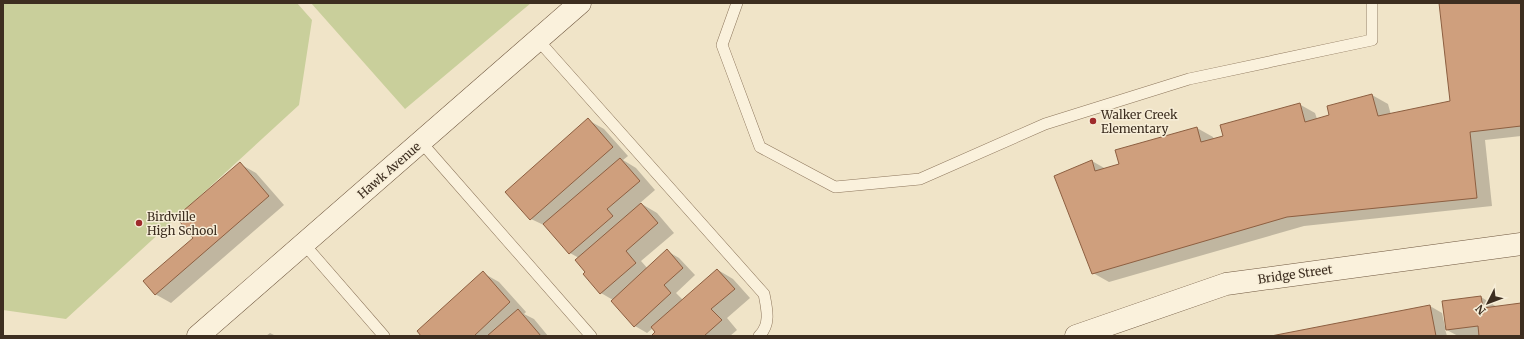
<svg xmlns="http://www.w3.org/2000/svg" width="1524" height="339" font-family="Merriweather,serif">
<rect width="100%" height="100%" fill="#f0e4c8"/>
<path fill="#c9cf9b" d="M3,3H297L312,20L299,105L66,319L3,310Z
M311,3H531L405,109Z"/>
<path fill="#0003" d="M1440,3H1521V136L1485,140L1492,206L1304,226L1109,282L1093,273L1092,161L1106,169L1121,165L1197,128L1213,137L1214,140L1224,137L1299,104L1315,113L1317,119L1330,116L1372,95L1388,104L1391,115L1452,102Z
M588,120L604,129L628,156L623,160L636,168L655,190L640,203L657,213L674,233L641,261L648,269L667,251L679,258L695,275L676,293L683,300L718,270L733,279L750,298L727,318L737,330L730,336H653L657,332L653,328L647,333L635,326L613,300L601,293L585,274L587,272L579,258L570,253L548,227L531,219Z
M240,164L256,173L284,205L171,303L155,294L195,238Z
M483,273L499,282L526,312L524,314L534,319L548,336H422Z
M1481,297L1497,307L1521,304V336H1458L1445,329L1447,336H1277L1430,306L1442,313L1445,327H1446Z
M270,333L276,336H266Z"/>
<path fill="#cf9f7d" stroke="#8d5f41" d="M1439,3H1521V126L1470,132L1477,198L1287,217L1092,274L1054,176L1092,160L1095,171L1119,164L1115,150L1197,127L1201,142L1223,136L1220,125L1300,103L1305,122L1329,115L1327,106L1372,94L1378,116L1450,101Z
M588,118L613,147L530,220L505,192Z
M620,158L640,181L607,209L613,216L569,254L543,224Z
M240,162L269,196L155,295L143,281L193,238L176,217Z
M641,203L658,223L626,251L636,263L600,294L583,274L585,272L575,260Z
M667,249L683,268L664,285L671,293L634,327L611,301Z
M717,269L735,289L711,309L722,320L704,336H651L655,332L651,327Z
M483,271L510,302L474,336H421L417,331Z
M1481,296L1483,308L1521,303V336H1479L1478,326L1446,330L1442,301Z
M1430,305L1436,336H1271Z
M518,309L541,336H487Z"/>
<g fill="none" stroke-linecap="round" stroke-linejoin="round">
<g stroke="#8d765c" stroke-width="12">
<path id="lane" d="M737,3L722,45L760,147L835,187L920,179L1045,124L1189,79L1372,40V3
M538,40L764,294C767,309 771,325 759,336
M421,142L591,336
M304,244L384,336"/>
</g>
<g stroke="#6f573f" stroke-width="23">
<path id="secondary" d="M198,336L580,3
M1076,336L1226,284L1521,244"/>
</g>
<use href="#lane" stroke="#faf1dc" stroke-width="11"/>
<use href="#secondary" stroke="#faf1dc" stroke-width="22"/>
</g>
<g fill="#9e2a2b" stroke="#f7eed8" stroke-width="1.5">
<circle cx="1093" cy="121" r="4"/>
<circle cx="139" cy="223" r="4"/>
</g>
<g text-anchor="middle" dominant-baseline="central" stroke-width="3" stroke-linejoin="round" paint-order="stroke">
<g font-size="12" fill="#3d2e20" stroke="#f7eed8" text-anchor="start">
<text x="1101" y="114">Walker Creek<tspan x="1101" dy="14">Elementary</tspan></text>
<text x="147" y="216">Birdville<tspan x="147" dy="14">High School</tspan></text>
</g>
<g font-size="12" fill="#3d2e20" stroke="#f7eed8">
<text transform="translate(389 170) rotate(-41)">Hawk Avenue</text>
<text transform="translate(1295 274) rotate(-8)">Bridge Street</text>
</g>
</g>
<rect width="1524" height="339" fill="none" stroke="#3d2e20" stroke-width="8"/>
<g transform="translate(1488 303) rotate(228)" stroke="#f7eed8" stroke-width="3" paint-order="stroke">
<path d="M0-3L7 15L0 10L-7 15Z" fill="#3d2e20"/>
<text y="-6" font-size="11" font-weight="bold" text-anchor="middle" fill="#3d2e20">N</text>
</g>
</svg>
